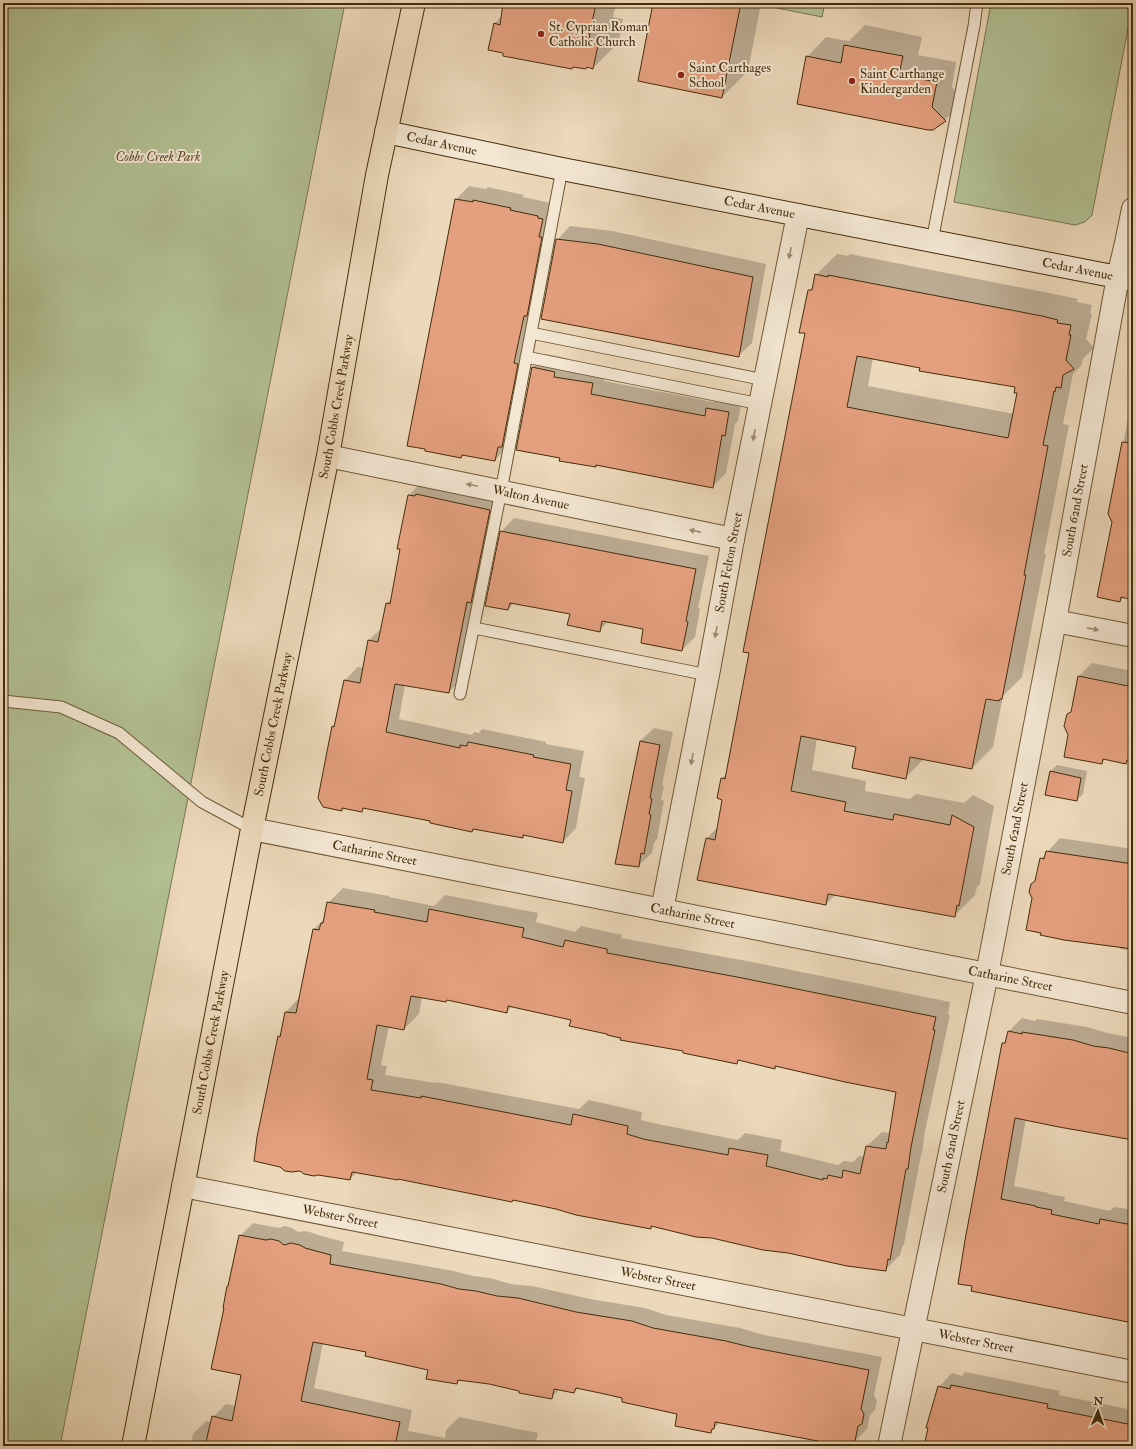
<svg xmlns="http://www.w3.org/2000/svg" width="1136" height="1449" font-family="'IM FELL Double Pica',serif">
<rect width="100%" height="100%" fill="#ecd8ba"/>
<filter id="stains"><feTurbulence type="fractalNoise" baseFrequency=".005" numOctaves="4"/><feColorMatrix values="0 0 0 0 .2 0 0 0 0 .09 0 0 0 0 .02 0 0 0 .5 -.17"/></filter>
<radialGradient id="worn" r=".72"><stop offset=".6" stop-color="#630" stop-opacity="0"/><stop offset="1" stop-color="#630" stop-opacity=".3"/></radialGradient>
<path fill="#b2c094" stroke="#7b764e" d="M3,3H345L60,1446H3Z
M778,3H825L822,17L777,8Z
M991,3H1133L1092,215L1085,222L1075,225L954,202Z"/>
<path fill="#0003" fill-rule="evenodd" d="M505,3H616L613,17L623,19L619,42L593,68L588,66L586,68L574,66L572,68L494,24L502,16Z
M654,3H761L748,71L722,97Z
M865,25L922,37L918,55L956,62L952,87L965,101L945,120L807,57L826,37L849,41Z
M469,186L486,189L488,187L524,195L523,197L551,203L508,446L495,460L464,454L461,457L456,199Z
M570,226L612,231L766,264L752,343L738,356L557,240Z
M837,254L848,256L850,254L1064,296L1078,299L1077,302L1092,305L1090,314H1092L1086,339L1094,348L1083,359L1081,366L1073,374L1063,424L1069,425L1044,554H1046L1022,677L1003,696L993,747L972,768L924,759L905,778L857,746L817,738L812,770L866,781L865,791L910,799L916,794L964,803L973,795L994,806L980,884L977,887L975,895L954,916L836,894L826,904L707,838L718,827L723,799L722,778L727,773L750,652L806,333L809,291L814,285L816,275ZM873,358L1016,387L1018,393L1014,414L868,386Z
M546,354L567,358V364L606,370L604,381L714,402L720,395L742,399L738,421L735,424L726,473L712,487L598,464L596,466L561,457L533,367Z
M1133,394V599L1124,597L1120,601L1113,522L1109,514Z
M422,482L503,497L462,679L449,692L405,685L399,719L472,735L474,732L479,733L482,729L546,742V744L584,751L579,777L585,778L576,828L563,842L525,834L523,837L475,828L472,831L431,820L366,807L362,811L344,807L342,810L332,727L336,723L345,680L358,667L364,668L369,640L382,628L387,603L392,598L409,495Z
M514,518L709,556L698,608L700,609L695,637L682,650L645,628L609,621L599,630L571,613L514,603L508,609L501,532Z
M1092,663L1133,671V760L1130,759L1126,763L1106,759L1102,762L1070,735L1068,714L1073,709L1079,676Z
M654,728L673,732L662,785L664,786L661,800L664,801L657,839L654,843L652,853L638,866L640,741Z
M1057,765L1087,771L1083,794L1077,800L1050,772Z
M1060,838L1133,849V951L1120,949L1121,946L1036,880L1041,859Z
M343,888L389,896V897L434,906L445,895L538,913L536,922L575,932L581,926L622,935L621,938L752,962L950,1002L948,1015H950L925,1131L922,1153L921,1155L904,1244L902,1247L900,1255L885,1270L653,1225L651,1228L556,1208L399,1178L357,1172L350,1179L279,1037L282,1034L286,1012L300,997L314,929L325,918L328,903ZM422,997L448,999L507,1012L512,1006L572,1019L622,1037L737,1062L740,1059L775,1068L777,1065L897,1091L891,1133L882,1132L867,1146L865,1157L859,1156L853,1162L844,1161L838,1165L780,1151L782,1140L745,1133L738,1140L658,1124L641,1120L642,1112L589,1100L579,1109L437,1082L436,1083L385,1075L387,1066L381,1065L389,1026L404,1029L419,1014Z
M1022,1018L1035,1021L1037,1019L1087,1027L1107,1033L1133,1038V1139L1026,1119L1014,1186L1049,1193L1048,1194L1065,1197L1064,1201L1110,1211L1114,1207L1133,1210V1322L972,1290L1003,1044L1006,1041L1009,1031Z
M253,1223L279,1228L285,1226L292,1228L298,1232L305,1231L313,1233L318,1235L344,1242L342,1251L454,1271L473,1276L490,1278L511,1284L532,1286L590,1299L645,1308L666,1315L740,1328L764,1335L882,1357L874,1395L877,1401L875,1410L870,1415L867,1429L850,1446H841L721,1422L710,1432L678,1413L623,1398L579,1387L574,1392L560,1389L552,1397L489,1383L461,1379L457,1383L429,1369L367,1351L323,1343L314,1388L412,1410L408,1431L445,1438L446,1430L459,1417L538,1433L535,1446H191L193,1434L206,1421L212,1422L213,1417L226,1404L236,1406L242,1374L225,1308L228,1286L230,1284L240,1236Z
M965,1372L1060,1391L1059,1395L1133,1410V1446H925L939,1387L952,1373L962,1376Z
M589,1441L617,1446H584Z"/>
<path fill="#e49f7e" stroke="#442d09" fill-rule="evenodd" d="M503,3H596L588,43L598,45L593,69L587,67L586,69L573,67L572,69L503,56V53L488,50L494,23L500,25Z
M653,3H741L722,98L638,81Z
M844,45L903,56L899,75L937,82L932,107L946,121L933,130H928L797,104L806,56L841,63Z
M455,199L473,202V200L511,208L510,210L538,216V218L543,219L539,237H542L527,316H524L514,363L518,364L502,447H498L495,461L462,455L461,458L425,451V449L407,446Z
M556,239L598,244L753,277L739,357L541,319Z
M815,274L828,277V275L1042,316L1058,320L1057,323L1071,325L1069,335H1071L1066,360L1074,369L1063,375L1061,388L1056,387L1055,392L1054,391L1043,445L1048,446L1024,575H1026L1002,699H1000L999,701L986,699L972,769L910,757L906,779L852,768L856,747L801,736L791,791L846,802L844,811L893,820L894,814L950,825L952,815L974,827L959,906L957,905L955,917L828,894L826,905L697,880L706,838L715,840L722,800L717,798L721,778L725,779L749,653L743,652L805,333H799L808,290H812ZM857,356L920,368L919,371L1015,387L1014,393H1017L1008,438L847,407Z
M532,367L555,372L554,377L593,383L591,394L705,416L706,408L729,412L725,436L722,435L713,488L596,465V467L559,461L560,458L516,450Z
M1122,442L1133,443V600L1121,597L1120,602L1097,597L1112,522L1108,514Z
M416,494L490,510L471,603L467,602L449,693L395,684L386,732L460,748V745L467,746L468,742L534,755L533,757L571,764L566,790L572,791L563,843L523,835V838L473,829L472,832L430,823V821L363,808L362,812L342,808V811L323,807L318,798L332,726L334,727L344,680L360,683L368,640L378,642L386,603L390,604L400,549H397L408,495L415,496Z
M500,531L696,569L686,621L688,622L682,651L641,643L643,629L602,621L600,632L567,625L570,614L510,603L508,610L485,606Z
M1078,676L1133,687V761L1127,760L1126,764L1103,759L1102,764L1064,757L1068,735L1064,726L1067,714L1071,712Z
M640,741L660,745L650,798L652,799L649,814L651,815L644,854L641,853L639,867L615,864Z
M1050,771L1081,778L1077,801L1045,795Z
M1046,851L1133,864V949L1064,940L1040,935L1041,933L1026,930L1032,898L1029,892L1031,884L1035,881L1040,858L1044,859Z
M327,902L375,910L374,912L427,922L429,909L524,928L522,937L563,947L565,940L607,949V953L737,977L936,1017L933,1030H935L911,1147L908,1169H906L890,1260L888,1259L886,1271L847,1266L788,1253L763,1250L712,1238L696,1237L651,1226V1229L576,1215L556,1209L513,1200L512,1202L398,1179V1180L352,1172L350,1180L318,1175L314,1176L304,1174L300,1171L292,1172L285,1171L280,1167L254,1161L257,1137L278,1036L280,1037L285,1012L296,1013L313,929L319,930L321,923H323ZM411,996L446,1002L447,1000L507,1013L508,1006L571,1020L569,1026L607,1034V1035L621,1038L620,1040L683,1051V1053L737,1064L738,1060L775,1069V1066L845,1082L896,1092L888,1143L887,1142L886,1149L866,1146L860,1174L843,1170L842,1178L828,1175L827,1179L823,1178V1180L766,1166L768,1155L729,1148L728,1155L643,1139L627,1134L628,1126L573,1114L571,1125L421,1096V1098L371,1090L373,1080L367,1079L377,1025L404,1030Z
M1008,1031L1022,1034V1032L1073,1040L1093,1046L1109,1048L1133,1054V1140L1059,1127L1015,1118L1001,1199L1036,1206V1207L1052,1210L1051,1214L1099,1224L1100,1219L1133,1225V1323L971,1291L972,1286L958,1284L965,1240L1002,1043H1005Z
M239,1235L266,1240L271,1239L279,1241L284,1245L291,1243L300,1245L305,1248L331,1255L330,1264L441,1284L459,1289L476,1291L497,1296L518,1298L576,1312L632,1321L653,1328L726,1341L750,1347L869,1370L861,1409L864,1414L862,1424L858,1426L854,1446H837L818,1442V1441L715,1422L714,1429H712L711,1433L675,1426L677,1414L622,1402V1398L600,1393L576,1388L574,1393L554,1389L552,1399L519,1393V1391L489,1384L458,1380L457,1384L426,1379L428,1370L365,1356L366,1352L313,1342L301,1401L400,1422L395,1446H205L212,1416L232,1421L241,1375L211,1369L224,1308H223L227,1286H228Z
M951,1385L1048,1404L1047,1408L1133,1425V1446H924L928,1428H926L938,1386L950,1389Z"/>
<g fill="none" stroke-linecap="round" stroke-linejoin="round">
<g stroke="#6e5835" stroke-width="13">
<path id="lane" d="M932,241L974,26L977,3
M531,333L765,380
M526,357L760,404
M474,628L708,675
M460,694L501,491L562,169
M3,701L61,707L119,733L202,802L252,829"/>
</g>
<g stroke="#6e5835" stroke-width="24">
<g id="street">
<path id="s1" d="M328,456L733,539"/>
<path d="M1055,621L1133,636"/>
<path id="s2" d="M252,829L1133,1003"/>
<path id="s3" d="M662,910L708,675L733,539L798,215"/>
<path id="s4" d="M183,1186L1133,1372"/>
<path id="s5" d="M889,1446L987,974L1055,621L1118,277L1126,243L1133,209"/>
</g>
</g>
<g stroke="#442d09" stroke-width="24">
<g id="secondary">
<path id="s6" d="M386,132L562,169L1133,280"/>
</g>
</g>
<g stroke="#442d09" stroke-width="24">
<g id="primary">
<path id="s7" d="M133,1446L252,829L328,456L377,175L414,3"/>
</g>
</g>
<use href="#lane" stroke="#f3e6d2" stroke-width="11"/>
<use href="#street" stroke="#f3e6d2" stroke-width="22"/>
<use href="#secondary" stroke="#f3e6d2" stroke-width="22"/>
<use href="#primary" stroke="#ecd8ba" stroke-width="22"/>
</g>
<defs><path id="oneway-solid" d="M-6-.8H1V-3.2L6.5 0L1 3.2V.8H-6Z"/></defs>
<g fill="#9c8a6e">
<use href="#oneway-solid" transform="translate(790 253) rotate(101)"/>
<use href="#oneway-solid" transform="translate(754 435) rotate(101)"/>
<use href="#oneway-solid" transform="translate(472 485) rotate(-168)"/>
<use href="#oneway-solid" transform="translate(695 531) rotate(-168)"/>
<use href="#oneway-solid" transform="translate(1093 629) rotate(11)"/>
<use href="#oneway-solid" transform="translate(716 632) rotate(100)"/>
<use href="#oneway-solid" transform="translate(692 759) rotate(101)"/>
</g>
<g fill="#8f2418" stroke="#f3e6d2" stroke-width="1.5">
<circle cx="541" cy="34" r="4"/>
<circle cx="681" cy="75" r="4"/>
<circle cx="852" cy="81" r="4"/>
</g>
<g text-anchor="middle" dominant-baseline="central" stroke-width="4" stroke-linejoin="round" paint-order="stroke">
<g font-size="13" fill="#442d09" stroke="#f3e6d2" text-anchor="start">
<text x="549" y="27">St. Cyprian Roman<tspan x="549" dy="15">Catholic Church</tspan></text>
<text x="689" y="68">Saint Carthages<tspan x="689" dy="15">School</tspan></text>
<text x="860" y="74">Saint Carthange<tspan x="860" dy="15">Kindergarden</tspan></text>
</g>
<g font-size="13" fill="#442d09" stroke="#f3e6d2">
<text stroke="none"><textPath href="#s6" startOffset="57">Cedar Avenue</textPath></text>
<text stroke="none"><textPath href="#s6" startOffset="381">Cedar Avenue</textPath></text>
<text stroke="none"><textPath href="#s6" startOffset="705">Cedar Avenue</textPath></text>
<text stroke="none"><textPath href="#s7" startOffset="1059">South Cobbs Creek Parkway</textPath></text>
<text stroke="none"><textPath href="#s1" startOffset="207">Walton Avenue</textPath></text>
<text stroke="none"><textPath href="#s5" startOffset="954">South 62nd Street</textPath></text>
<text stroke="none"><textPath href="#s3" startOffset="354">South Felton Street</textPath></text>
<text stroke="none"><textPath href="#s7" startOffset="735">South Cobbs Creek Parkway</textPath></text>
<text stroke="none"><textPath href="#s5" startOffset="630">South 62nd Street</textPath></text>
<text stroke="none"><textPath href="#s2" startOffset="125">Catharine Street</textPath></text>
<text stroke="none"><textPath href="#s2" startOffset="449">Catharine Street</textPath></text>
<text stroke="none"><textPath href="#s2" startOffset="773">Catharine Street</textPath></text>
<text stroke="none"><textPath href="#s7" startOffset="411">South Cobbs Creek Parkway</textPath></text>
<text stroke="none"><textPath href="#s5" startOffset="306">South 62nd Street</textPath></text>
<text stroke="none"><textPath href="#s4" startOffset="160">Webster Street</textPath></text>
<text stroke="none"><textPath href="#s4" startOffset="484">Webster Street</textPath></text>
<text stroke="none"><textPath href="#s4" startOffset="808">Webster Street</textPath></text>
</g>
<g font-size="13" font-style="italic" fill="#5a4a25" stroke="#f3e6d2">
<text x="158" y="157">Cobbs Creek Park</text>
</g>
</g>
<rect width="1136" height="1449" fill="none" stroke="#ecd8ba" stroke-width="16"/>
<rect x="4" y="4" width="1128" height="1441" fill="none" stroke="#442d09" stroke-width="2"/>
<rect x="8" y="8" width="1120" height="1433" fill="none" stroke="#442d09"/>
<g transform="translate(1098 1411) rotate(2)" stroke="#f3e6d2" stroke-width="3" paint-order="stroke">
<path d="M0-3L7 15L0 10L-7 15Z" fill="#442d09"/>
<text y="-6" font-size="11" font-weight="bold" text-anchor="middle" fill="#442d09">N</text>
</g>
<rect width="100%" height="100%" filter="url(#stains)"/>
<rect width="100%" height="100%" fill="url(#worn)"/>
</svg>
